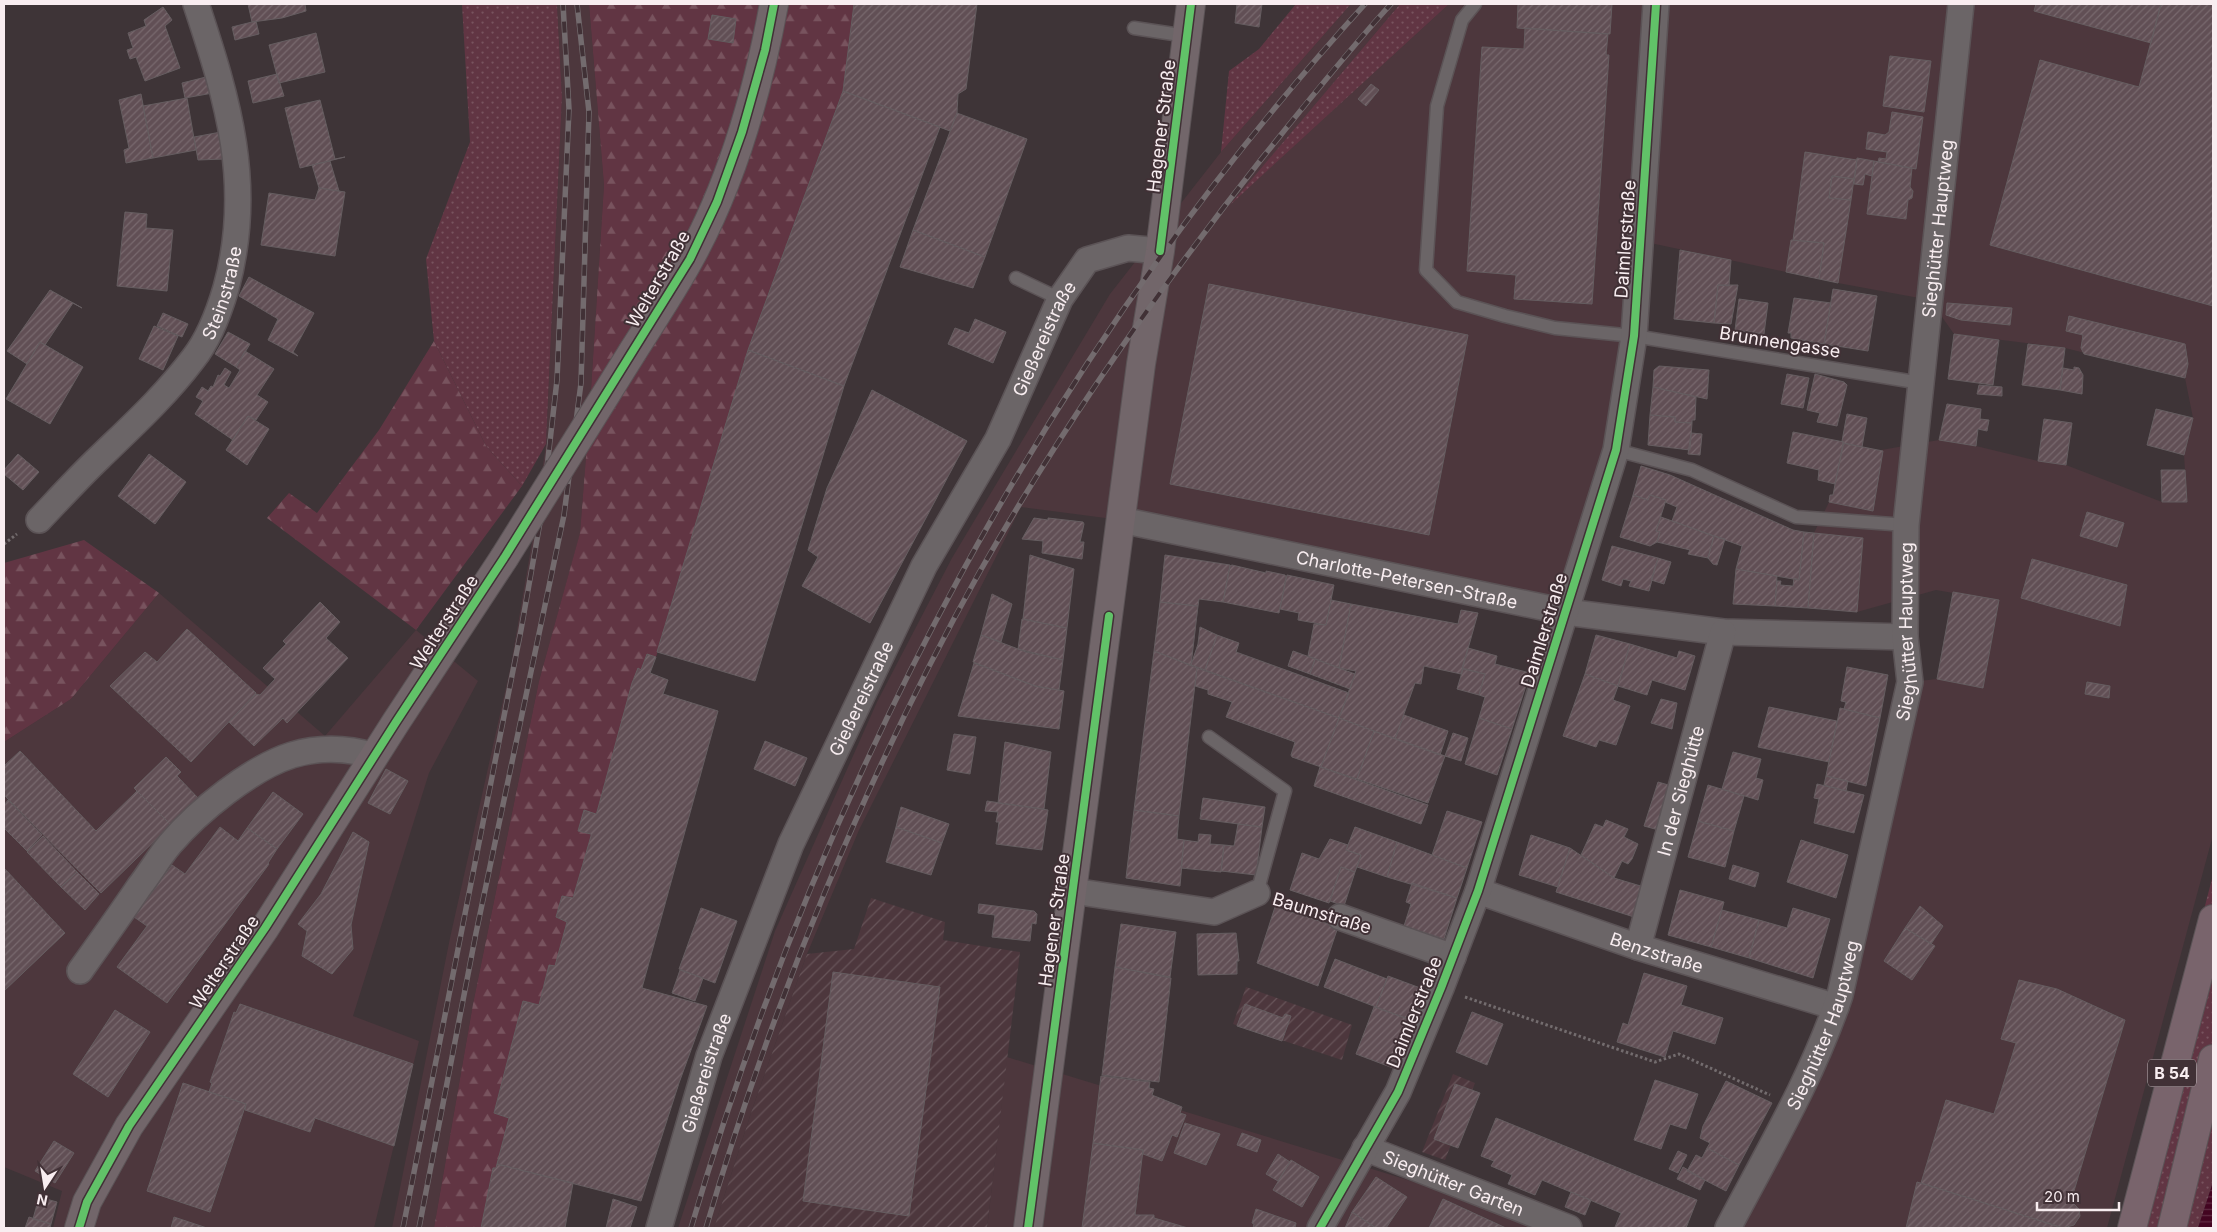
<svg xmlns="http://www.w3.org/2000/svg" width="2217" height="1232" font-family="Inter,sans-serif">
<defs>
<pattern id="industrial-furrows" width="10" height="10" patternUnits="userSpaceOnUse" patternTransform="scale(1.25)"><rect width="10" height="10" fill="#4d373d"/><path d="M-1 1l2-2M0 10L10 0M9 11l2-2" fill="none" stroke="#675459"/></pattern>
<pattern id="grass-dots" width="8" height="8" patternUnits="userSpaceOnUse" patternTransform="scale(1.25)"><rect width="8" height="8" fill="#613543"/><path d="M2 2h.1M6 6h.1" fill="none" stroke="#78535e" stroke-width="1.8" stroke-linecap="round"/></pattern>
<pattern id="forest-firs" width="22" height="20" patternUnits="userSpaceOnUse" patternTransform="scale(1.25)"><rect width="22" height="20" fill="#613543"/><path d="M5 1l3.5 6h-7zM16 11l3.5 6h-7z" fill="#78535e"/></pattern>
<pattern id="water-rules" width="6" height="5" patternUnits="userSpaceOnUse" patternTransform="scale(1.25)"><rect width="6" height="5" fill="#430521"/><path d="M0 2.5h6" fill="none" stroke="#5f2a42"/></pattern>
<pattern id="building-hatch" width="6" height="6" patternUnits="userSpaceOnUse" patternTransform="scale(1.25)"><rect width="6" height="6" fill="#614f55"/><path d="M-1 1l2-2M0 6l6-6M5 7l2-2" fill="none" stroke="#78696e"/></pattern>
</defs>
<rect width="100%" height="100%" fill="#3e3437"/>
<path fill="#4d373d" d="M557,4H589L604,185L590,406L580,534L539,681L473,1004L434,1228H392L450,938L511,665L532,542L546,444L562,97Z
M1351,4H1400L1234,201L1449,4H2213V835L2107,1228H1728L1831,1024L1910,682L1937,679L1983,688L1999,601L1936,590L1857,612L1808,608L1814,533L1829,502L1830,495H1833L1881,450L1939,440L1976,446L2038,461L2066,465L2162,502H2187L2184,455L2193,418L2185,378L2065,348L1954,334L1930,300L1838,283L1641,241L1634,336L1566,612L1121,520L1021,507L859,830L807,954L752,1110L714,1228H678L775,931L877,702L952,558L1110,294L1221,152Z
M159,593L325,736L416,630L478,681L429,773L353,1016L419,1041L374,1228H53L62,1191L4,1167V742L71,699Z
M1007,1057L1564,1228H987Z"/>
<path fill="url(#industrial-furrows)" d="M871,898L945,922L943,940L1020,952L987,1228H714L752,1110L807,954L854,949Z
M1246,987L1352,1025L1342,1060L1233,1024Z
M1453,1074L1475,1083L1445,1160L1422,1152Z"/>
<path fill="url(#grass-dots)" d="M462,4H557L562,97L546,444L522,486L486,446L434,341L426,259L470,142Z
M1296,4H1351L1221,152L1229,71L1259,49Z
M1400,4H1449L1230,205Z
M2213,875V1182L2198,1228H2121Z"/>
<path fill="url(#forest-firs)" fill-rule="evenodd" d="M589,4H854L843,91L748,350L656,657L647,654L641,670L638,669L597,812L596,814L584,811L578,831L591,834V836L573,900L562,897L556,917L567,922L555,966L549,965L539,1005L523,1001L494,1113L509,1118L496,1168H493L481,1228H434L473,1004L539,681L580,533L590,406L604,185ZM712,15L736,19L732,43L708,39Z
M434,341L486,446L522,486L416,630L267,518L289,493L317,513L379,430Z
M84,540L159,593L71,699L4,742V563Z"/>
<path fill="url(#water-rules)" d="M2213,1182V1228H2198Z"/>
<path fill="url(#building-hatch)" stroke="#655d60" d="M248,4H305L306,11L282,18L252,22Z
M854,4H977L966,89L958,94L957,113L950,131L843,91Z
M1237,4H1262L1259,27L1235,23Z
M1518,4H1612L1610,34L1517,28Z
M2036,4H2161L2151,43L2034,11Z
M2161,4H2213V306L1990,245L2040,60L2139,87Z
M163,7L172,20L165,26L180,68L145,81L136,57L130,59L127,50L133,48L128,33L146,26L144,20Z
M712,15L736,19L733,43L708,39Z
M256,21L259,34L235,40L232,27Z
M1525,28L1608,34L1606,55H1609L1592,304L1514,299L1516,275L1467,271L1482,47L1524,49Z
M316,33L325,72L279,83L269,45Z
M1890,56L1931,61L1924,112L1883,106Z
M277,74L284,96L253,103L248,81Z
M210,76L213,93L185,98L182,83Z
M1371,84L1379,90L1366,106L1358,99Z
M843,91L940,127L844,386L748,350Z
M141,94L153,158L126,163L124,150L129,148L119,100Z
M187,98L196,150L153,158L143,106Z
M320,100L335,159L345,157L300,168L285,108Z
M1892,112L1923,117L1916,169L1878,162L1879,158L1886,159L1887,152L1866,149L1868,132L1885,135L1889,132Z
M957,113L1027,139L985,257L913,230Z
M221,132L224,159L198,160L194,137Z
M1805,152L1857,160L1854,179L1832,176L1829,198L1851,200L1838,283L1819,279L1824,243L1793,240Z
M1857,158L1874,161L1872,176L1865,174L1863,185L1854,184Z
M330,161L339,191L319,188L312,165Z
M1874,161L1912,168L1910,187L1913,191L1912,198L1908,200L1906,219L1867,214Z
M1832,176L1854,179L1851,200L1829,198Z
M319,188L345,192L335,256L261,245L269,193L315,200Z
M125,212L147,214L146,228L173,230L167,291L117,286Z
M913,230L985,257L973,288L900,267Z
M1791,240L1824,243L1819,279L1786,272Z
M1680,250L1731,260L1729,286L1718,285L1714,323L1674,319Z
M249,277L314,313L293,352L298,356L268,340L278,319L239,296Z
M1209,284L1468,335L1429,535L1170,484Z
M1718,285H1738L1731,324L1714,323Z
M1833,289L1877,296L1868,351L1824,344Z
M50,290L82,308L73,303L45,345L40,342L27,364L7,351Z
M1794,298L1831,303L1824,344L1791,338V333H1788Z
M1739,299L1768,303L1764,334L1735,330Z
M1947,303L2012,308L2010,325L1961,320L1946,315Z
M163,313L188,324L182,337L157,326Z
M2069,316L2185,344L2188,364L2185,378L2084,354L2081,348L2083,335L2066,331Z
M975,319L1006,332L993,363L948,344L955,328L969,333Z
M154,326L178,336L163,370L139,359Z
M228,332L250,344L236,367L215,354Z
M1954,334L1999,340L1993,385L1948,379Z
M40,342L83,367L50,424L6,399Z
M2028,344L2065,348L2060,390L2022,385Z
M748,350L844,386L755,681L657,652Z
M245,351L274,369L257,395L268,402L256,420L248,416L233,440L195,414L203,401L196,397L202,387L208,391L211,386L213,387L218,375L220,376L225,368L231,372L224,385L229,388L240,370L236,367Z
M1659,366L1709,370L1707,399L1653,387L1654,370Z
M2074,367L2079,368L2083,375L2082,394L2060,390L2063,368L2074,370Z
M1787,374L1809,378L1803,408L1781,404Z
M1815,374L1844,382L1847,385L1837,426L1817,422L1820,413L1807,410Z
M1979,385L2002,387V396L1977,394Z
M1653,387L1696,397L1695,420H1692V423L1675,422V417L1650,415Z
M872,390L967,441L870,623L802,586L818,557L808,550L827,488Z
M1947,404L1981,409L1980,419L1989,420L1987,431L1978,429L1976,446L1939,440Z
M2156,409L2193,418L2184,455L2147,445Z
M1847,414L1867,418L1862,447L1843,443L1842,441Z
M1650,415L1675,417V422L1692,423L1690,450L1648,445Z
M248,416L269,429L247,465L226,450Z
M2044,419L2072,423L2066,465L2038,461Z
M1793,432L1844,442L1835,484L1818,480L1819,470L1787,463Z
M1691,433L1702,434L1700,455L1688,454Z
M1843,443L1883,451L1873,511L1829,502L1830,495H1833Z
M18,454L39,472L23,490L4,474V470Z
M149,454L186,482L155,524L118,496Z
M1641,466L1670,475L1793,530L1804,532L1799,580L1736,569L1742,546L1672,521L1677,507L1665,502L1666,500L1650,495L1648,500L1633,495Z
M2161,470H2185L2187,502H2162Z
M1633,495L1648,500L1650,495L1666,500L1656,531L1660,532L1657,542L1650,546L1620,537Z
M2087,512L2124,523L2117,547L2080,536Z
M1661,517L1714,536L1708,558L1688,554L1690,550L1657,542L1660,532L1656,531Z
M1034,518L1048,520V518L1083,522L1084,524L1080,542H1084L1082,559L1042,553L1043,541L1022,539Z
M1804,532L1814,533L1808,608L1775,606L1777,581H1781L1780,585L1793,586L1794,578L1799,580Z
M1814,533L1863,538L1857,612L1808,608Z
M1714,536L1725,539L1717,565L1713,564L1708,558Z
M1612,546L1658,558L1649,591L1629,586L1631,581L1623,579L1621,586L1602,580Z
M1030,555L1074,569L1067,628L1023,619Z
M1165,555L1230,565L1223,602L1199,599L1198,606L1160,602Z
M1658,558L1671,562L1664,584L1651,580Z
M2032,559L2127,585L2120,626L2021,598Z
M1232,565L1266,573V571L1285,575L1286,577L1279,613L1223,602L1230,566Z
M1736,569L1777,576L1775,606L1733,604Z
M1287,575L1334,585L1326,625L1298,620L1299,613L1280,609Z
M1953,592L1999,600L1983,688L1937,679Z
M992,594L1012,604L1001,642L981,635Z
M1331,600L1351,604L1339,668L1308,656L1314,624L1326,625Z
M320,602L340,622L326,638L348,658L287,723L283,718L254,746L229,722L256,694L260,695L275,679L263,668L286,644L283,641Z
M1160,602L1198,606L1191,665L1154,651Z
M1351,604L1458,624L1461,610L1478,613L1461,674L1424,666L1421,684L1415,683L1395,739L1339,718L1356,671L1339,668Z
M1022,619L1067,628L1063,660L1018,649Z
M1200,627L1217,635L1205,670L1191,665L1198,644Z
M187,629L256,693L191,762L110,686L145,652L157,662Z
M981,635L1026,652L1063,660L1059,690L1035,686L973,662Z
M1217,635L1239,643L1236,652L1349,693L1339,718L1205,670Z
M1596,635L1630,644L1618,686L1585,674Z
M1630,644L1677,658L1679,651L1695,656L1685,690L1652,680L1647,695L1618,686Z
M1468,648L1497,656L1495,664L1530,673L1512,729L1479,718L1485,697L1479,695L1485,674L1462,668Z
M1154,651L1197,668L1179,816L1134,810Z
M1293,651L1315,659L1310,674L1288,666Z
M647,654L656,657L650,673L668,680L663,694L718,711L642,988L707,1006L679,1083L641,1201L497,1164L509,1118L494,1113L523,1001L539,1005L549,965L555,966L567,922L556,917L562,896L573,898L591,836V834L578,831L584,810L596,814L597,812L632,683L638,668L641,670Z
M1315,659L1355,674L1350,689L1310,674Z
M974,663L1035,686L1064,691L1059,729L958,716Z
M1847,667L1888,675L1880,718L1844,709L1846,702L1841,701Z
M1197,668L1339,718L1321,767L1292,757L1291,755L1295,742L1226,717L1232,702L1208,694V690L1195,686Z
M1463,669L1485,674L1479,695L1457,689Z
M1585,674L1618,686L1613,700L1630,706L1616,745L1599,740L1596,747L1563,736Z
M2087,682L2110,686L2109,698L2085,694Z
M1661,699L1677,703L1672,729L1651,723Z
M1769,707L1837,721L1829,762L1758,747Z
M1840,708L1880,718L1866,786L1826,776Z
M1404,715L1448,731L1440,755L1395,739Z
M1339,718L1374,731L1357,779L1321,767Z
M1479,718L1512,729L1497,775L1465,764Z
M1374,731L1445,756L1428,803L1357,779Z
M1453,733L1468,738L1461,761L1445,756Z
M954,734L976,737L970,774L947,770Z
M765,741L807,758L795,786L754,769Z
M1005,742L1051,752L1044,809L998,803Z
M20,751L96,831L137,791L171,825L101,893L4,795V766Z
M1733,752L1761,759L1756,778L1763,780L1758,800L1722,789Z
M166,757L181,772L177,776L199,799L172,826L134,788Z
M1320,767L1428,805L1421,824L1314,786Z
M386,769L408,781L390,814L368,803Z
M1826,776L1848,781L1846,791L1824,785Z
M1658,782L1679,788L1666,832L1644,826Z
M1817,784L1864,795L1854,833L1814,823L1819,799L1814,798Z
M1708,785L1744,796L1734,831L1698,821Z
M273,792L303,814L277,849L247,828Z
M1203,798L1265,807L1262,827L1200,819Z
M8,800L42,835L27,851L4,828V805Z
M987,801L1048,810L1042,850L996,844L999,822H996L998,812L985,811Z
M901,807L949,824L942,843L896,827Z
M1134,810L1179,816L1177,839L1184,840L1180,886L1126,878Z
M1447,811L1482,822L1467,868L1432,855Z
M1606,820L1628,829L1624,837L1638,844L1632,859L1628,864L1622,861L1614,878L1581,855L1595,824L1603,827Z
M1698,821L1734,831L1725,867L1688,857Z
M1238,824L1262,827L1256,875L1221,871L1224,845L1234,846Z
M220,827L238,841L247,828L277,849L268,863L269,864L167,1003L117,967L147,926L134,917L172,865L185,874Z
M896,827L942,843L931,875L886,862Z
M1355,827L1397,842L1387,877L1357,867L1361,855L1346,850Z
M353,832L369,842L351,925L353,949L332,974L302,956L307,931L298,924L321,894Z
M1199,834L1211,835L1210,844L1224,845L1221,872L1181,868L1184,840L1198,842Z
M1531,835L1570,848L1558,887L1519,875Z
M43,836L77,872L61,887L27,852Z
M1330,839L1348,845L1346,850L1361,855L1355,872L1341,867L1329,903L1290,890L1302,853L1319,859Z
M1801,840L1848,855L1836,898L1787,882Z
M1397,842L1467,868L1457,898L1387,877Z
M1570,848L1614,878L1644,887L1634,917L1556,892Z
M1733,865L1759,873L1755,887L1729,879Z
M1341,867L1355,872L1344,906L1330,901Z
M4,868L65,933L4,991Z
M77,872L99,894L85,910L61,887Z
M1412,883L1457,898L1444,939L1404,926L1411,904L1406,902Z
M1680,890L1724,902L1711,947L1668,935Z
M979,904L1034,911L1037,914L1036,924L1032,923L1030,941L992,937L995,915L978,913Z
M1920,906L1943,926L1931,944L1905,928Z
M1275,907L1338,927L1318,986L1257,963Z
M701,908L737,921L715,983L679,969Z
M1793,908L1830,919L1813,978L1749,958L1759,920L1787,928Z
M1722,910L1759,920L1749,958L1711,947Z
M1121,924L1176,932L1170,977L1115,967Z
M1905,928L1935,946L1912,980L1884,961Z
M1236,933L1239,961H1237V974L1198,975L1197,934Z
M1335,959L1387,979L1376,1007L1324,987Z
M1115,967L1171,978L1159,1082L1102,1075Z
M680,970L703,978L695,1001L672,993Z
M833,972L940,987L909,1216L803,1201Z
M1644,973L1687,986L1681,1005L1723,1018L1715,1044L1673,1031L1665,1057L1617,1042L1623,1023L1628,1025Z
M1388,976L1423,989L1411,1020L1376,1007Z
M2019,980L2057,989L2125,1020L2071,1201L2079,1209L2080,1216L2074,1225L2063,1228L1921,1183L1946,1100L1994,1114L2016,1043L2001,1039Z
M240,1004L413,1064L394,1146L315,1118L310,1132L245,1110L246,1104L209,1092L212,1083L210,1082L234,1012L236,1013Z
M1245,1004L1283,1018L1285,1014L1291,1016L1282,1041L1237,1026Z
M1374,1007L1411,1020L1393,1068L1356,1054Z
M115,1010L150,1032L108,1097L73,1074Z
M1472,1012L1503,1024L1487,1065L1456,1052Z
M1101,1076L1150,1082L1149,1088L1154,1089L1152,1095L1182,1107L1180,1113L1186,1115L1177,1137L1172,1135L1162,1161L1143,1154V1150L1093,1143Z
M1655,1080L1698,1094L1686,1129L1670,1124L1661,1149L1634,1140Z
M1726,1081L1772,1103L1739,1165L1707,1148L1710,1143L1700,1138L1703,1126Z
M183,1083L246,1104L210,1212L147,1191Z
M1455,1084L1480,1093L1458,1148L1434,1139Z
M1496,1118L1697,1200L1686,1228H1617L1615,1227L1621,1213L1542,1180L1535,1195L1508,1184L1512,1175L1491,1166L1494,1161L1481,1156Z
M1185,1123L1220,1134L1206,1165L1174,1153Z
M1242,1133L1261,1140L1257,1152L1237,1145Z
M54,1141L74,1153L55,1183L35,1171Z
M1093,1143L1143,1150L1135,1215H1154V1218L1188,1228H1082Z
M1707,1148L1739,1165L1726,1191L1687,1171L1696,1155L1702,1158Z
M1678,1151L1687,1155L1678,1173L1669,1169Z
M1278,1154L1290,1162L1278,1181L1266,1174Z
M1291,1160L1319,1177L1302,1207L1273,1190Z
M497,1164L573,1183L565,1228H481L493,1168H496Z
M1683,1167L1705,1180L1700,1190L1677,1179Z
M1376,1177L1407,1197L1386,1228H1376L1352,1212Z
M1917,1182L1969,1198L2063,1228H1906Z
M1571,1192L1591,1200L1585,1215L1565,1207Z
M39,1197L57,1202L51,1224L33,1219Z
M613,1199L637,1207L630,1228H606Z
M1443,1199L1506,1228H1429Z
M1256,1209L1296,1223L1295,1228H1253L1254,1224L1252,1223Z
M1352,1212L1376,1228H1345Z
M29,1217L51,1224L50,1228H25Z
M174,1217L207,1228H171Z"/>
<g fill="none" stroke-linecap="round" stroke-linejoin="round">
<g stroke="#5b5356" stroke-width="15">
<path id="lane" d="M1475,4L1462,20L1437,106L1426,270L1457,302L1505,316L1555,328L1634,336L1921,383
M1134,28L1187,36
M1016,278L1060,299
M1616,450L1692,470L1796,517L1906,525
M1209,737L1285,791L1257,893"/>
</g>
<g stroke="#5b5356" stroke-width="28">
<g id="street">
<path id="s1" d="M39,520C59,499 78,478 99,458C132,426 165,396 193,359C209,339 219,312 226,288C254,186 228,100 196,4"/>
<path id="s2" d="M1121,520L1566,612L1723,632L1905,637"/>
<path d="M1073,891L1214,912L1257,893"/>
<path id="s3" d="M1478,891L1638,947L1836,1007"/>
<path d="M1340,917L1453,957"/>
<path id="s4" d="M1638,947L1723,632"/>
<path d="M80,971C100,943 120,915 139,887C150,873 159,857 170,844C198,811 251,768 292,755C319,747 348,748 374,756"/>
<path id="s5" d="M1365,1148L1569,1228"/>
<path id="s6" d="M659,1228L709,1056L791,844L924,566L998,439L1060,299L1087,260L1128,248L1160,251"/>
<path d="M1320,1228L1398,1092L1441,988L1478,891L1616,450L1634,336L1656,4"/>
<path id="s7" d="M1728,1228C1768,1152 1813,1076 1840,995L1910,682L1905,637L1906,525L1961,4"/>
</g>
</g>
<g stroke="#5b5356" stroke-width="30">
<path id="secondary" d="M633,351C652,321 672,291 689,260C732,183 758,90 774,4
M79,1228L87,1202L129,1126L265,928L396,722L504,558
M1028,1228L1141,364L1160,251L1191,4"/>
</g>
<g stroke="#5b5356" stroke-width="30">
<path id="highway" d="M2132,1228L2213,919
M2172,1228L2213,1059"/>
</g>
<path stroke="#736c6e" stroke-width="3" stroke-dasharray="2.5 2.5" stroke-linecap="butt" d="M4,544L17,534
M1280,900L1315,910
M1465,997L1655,1062L1679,1054L1770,1095"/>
<use href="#lane" stroke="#6b6567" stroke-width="12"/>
<use href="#street" stroke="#6b6567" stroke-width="25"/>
<use href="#secondary" stroke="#72666a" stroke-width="28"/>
<use href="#highway" stroke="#79646c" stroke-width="28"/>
<g stroke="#736b6e" stroke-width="5.5">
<path id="rail" d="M403,1228L521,630L542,511L557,380L569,109L563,4
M419,1228L476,933L564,515L581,383L589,112L577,4
M691,1228C823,779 1049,351 1365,4
M706,1228C771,1006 866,775 979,573C1062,427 1159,288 1263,157C1305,105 1346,53 1391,4"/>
</g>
<use href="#rail" stroke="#413136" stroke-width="4" stroke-dasharray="11" stroke-linecap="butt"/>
<g stroke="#5b5356" stroke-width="30" stroke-linecap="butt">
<path id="secondary-bridge" d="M504,558L633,351"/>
</g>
<use href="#secondary-bridge" stroke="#72666a" stroke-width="28"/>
<g stroke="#413136" stroke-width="11">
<path id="cycleway" d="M1160,251L1191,4
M79,1228L87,1202L129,1126L265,928L396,722L504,558L690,259L717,202L742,132L765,50L774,4
M1028,1228L1109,616
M1320,1228L1398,1092L1441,988L1478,891L1616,450L1634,336L1656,4"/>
</g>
<use href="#cycleway" stroke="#61c268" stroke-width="8"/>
</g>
<g text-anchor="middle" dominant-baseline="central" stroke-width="4" stroke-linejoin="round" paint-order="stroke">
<rect fill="#413136" stroke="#c1b5b8" stroke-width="1" x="2148" y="1059.5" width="48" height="27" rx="4"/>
<g font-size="16" font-weight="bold" fill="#f8edf0">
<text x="2172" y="1073">B 54</text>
</g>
<g font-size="18" fill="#f8edf0" stroke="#413136">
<text transform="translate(1161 126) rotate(-83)">Hagener Straße</text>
<text stroke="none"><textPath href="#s7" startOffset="1035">Sieghütter Hauptweg</textPath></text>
<text transform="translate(1625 239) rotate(-86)">Daimlerstraße</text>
<text transform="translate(658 279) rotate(-60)">Welterstraße</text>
<text stroke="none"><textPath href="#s1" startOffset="296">Steinstraße</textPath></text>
<text stroke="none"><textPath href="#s6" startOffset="972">Gießereistraße</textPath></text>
<text transform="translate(1780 342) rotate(9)">Brunnengasse</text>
<text stroke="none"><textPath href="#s2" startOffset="292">Charlotte-Petersen-Straße</textPath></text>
<text transform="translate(444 622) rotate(-57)">Welterstraße</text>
<text transform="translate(1544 630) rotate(-73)">Daimlerstraße</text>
<text stroke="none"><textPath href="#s7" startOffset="630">Sieghütter Hauptweg</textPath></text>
<text stroke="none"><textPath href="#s6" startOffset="568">Gießereistraße</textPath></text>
<text stroke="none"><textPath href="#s4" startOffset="162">In der Sieghütte</textPath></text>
<text transform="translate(1322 913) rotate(17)">Baumstraße</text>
<text transform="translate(1054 920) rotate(-82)">Hagener Straße</text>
<text stroke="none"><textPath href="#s3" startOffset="189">Benzstraße</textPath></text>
<text transform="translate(224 962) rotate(-56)">Welterstraße</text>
<text transform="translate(1414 1012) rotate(-68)">Daimlerstraße</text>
<text stroke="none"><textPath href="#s7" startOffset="225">Sieghütter Hauptweg</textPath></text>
<text stroke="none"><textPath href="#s6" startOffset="162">Gießereistraße</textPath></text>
<text stroke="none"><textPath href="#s5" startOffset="95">Sieghütter Garten</textPath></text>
</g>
</g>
<rect width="2217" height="1232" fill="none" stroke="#f8edf0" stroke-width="10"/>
<g transform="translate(45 1187) rotate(192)" stroke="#413136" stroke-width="4" paint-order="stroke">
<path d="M0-4L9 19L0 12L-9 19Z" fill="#f8edf0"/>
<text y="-8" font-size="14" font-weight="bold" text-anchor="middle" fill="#f8edf0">N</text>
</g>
<path d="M2037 1202v8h82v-8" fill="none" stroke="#f8edf0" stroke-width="2.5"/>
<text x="2044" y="1202" font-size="15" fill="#f8edf0" stroke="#413136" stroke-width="4" paint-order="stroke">20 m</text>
</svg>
